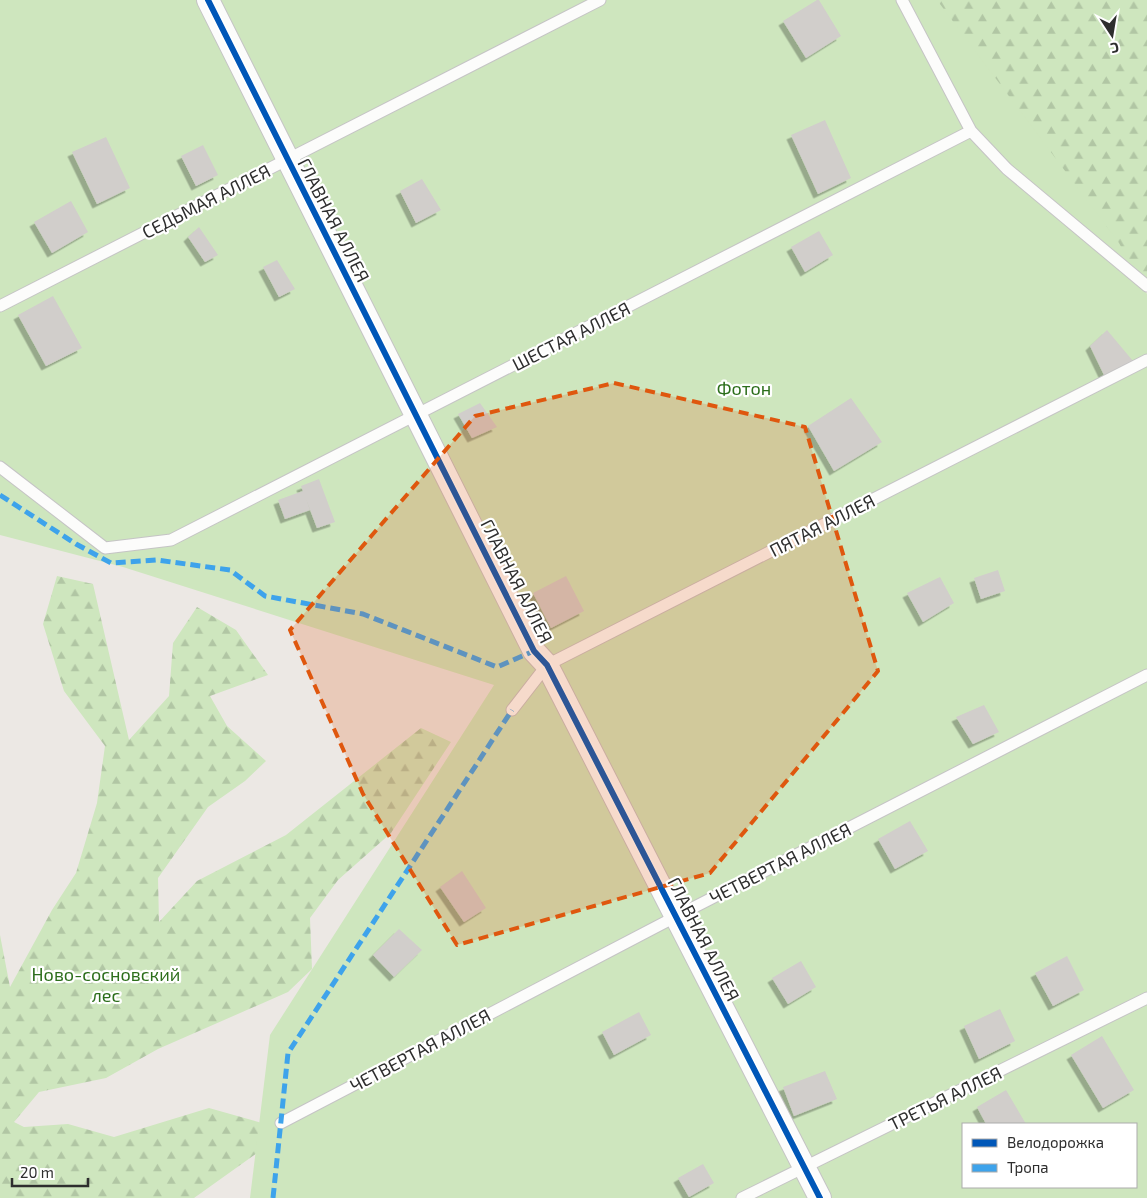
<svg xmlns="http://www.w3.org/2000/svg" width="1147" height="1198" font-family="'Exo 2',sans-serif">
<defs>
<pattern id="forest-firs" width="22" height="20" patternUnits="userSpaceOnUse" patternTransform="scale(1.25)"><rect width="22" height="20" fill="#cee6be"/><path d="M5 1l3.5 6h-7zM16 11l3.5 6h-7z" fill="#b1c6a4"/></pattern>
<filter id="shadow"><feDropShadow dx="-4.5" dy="4.5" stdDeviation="0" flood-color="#0004"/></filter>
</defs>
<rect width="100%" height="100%" fill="#ece8e4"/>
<path fill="url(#forest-firs)" d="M927,0H1147V280L1046,197Z
M57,576L93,584L129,740L169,696L173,643L197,607L236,630L268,675L210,696L227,726L266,761L245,781L208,807L158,878L159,922L197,881L286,835L421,728L451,742L391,833L338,880L310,918L312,969L288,992L158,1049L106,1078L39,1092L14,1122L24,1127L68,1124L114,1137L209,1108L276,1127L257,1153L194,1198H0V935L10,987L52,910L76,873L97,803L105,746L64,691L43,624Z"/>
<path fill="#cee6be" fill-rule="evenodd" d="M0,0H937L1119,243L1147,294V1198H250L270,1035L494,685L123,567L0,535ZM963,1124H1136V1187H963Z"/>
<path fill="#d1cecb" filter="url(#shadow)" d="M817,0H819L841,36L806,58L783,21Z
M825,120L851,178L818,194L791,135Z
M106,137L130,188L97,204L72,152Z
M203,145L218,175L196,186L181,156Z
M422,179L441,210L416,223L400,191Z
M71,201L88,232L52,253L34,222Z
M199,227L218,255L205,262L188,237Z
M819,231L833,255L805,272L791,247Z
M277,260L295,289L279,297L263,267Z
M53,296L82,348L46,366L18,315Z
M1107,330L1133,361L1104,375L1090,346Z
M851,398L882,442L834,471L808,426Z
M480,403L497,427L472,438L458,414Z
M319,479L335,522L317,528L301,486Z
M303,491L310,510L285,519L278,500Z
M998,570L1005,591L981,599L974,578Z
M566,576L584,611L551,628L533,593Z
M940,577L954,603L923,622L907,593Z
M984,705L999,732L973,744L956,717Z
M910,821L928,851L895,869L878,839Z
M462,871L486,908L464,922L440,887Z
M399,929L422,950L394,977L373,955Z
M1067,956L1084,990L1053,1006L1035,973Z
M801,961L816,987L788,1004L772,978Z
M1000,1009L1015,1041L979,1059L964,1026Z
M639,1012L651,1035L614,1055L602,1032Z
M1102,1036L1134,1090L1103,1108L1071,1055Z
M825,1071L837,1099L794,1116L783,1087Z
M1006,1090L1026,1124H986L977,1107Z
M703,1164L714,1183L689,1197L678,1178Z"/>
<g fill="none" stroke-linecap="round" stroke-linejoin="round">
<g stroke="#c5c4c5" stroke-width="13">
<path id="lane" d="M902,0L971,131L1007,169L1147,286
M0,306L600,0
M0,467L105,548L171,540L971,131
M512,710L547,665L1147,360
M281,1123L675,917L1147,675
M742,1198L1147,998"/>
</g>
<g stroke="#c5c4c5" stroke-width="24">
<path id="street" d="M208,0L534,651L547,665L820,1198"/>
</g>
<use href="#lane" stroke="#fcfcfb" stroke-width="11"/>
<use href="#street" stroke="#fcfcfb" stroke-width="22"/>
<path stroke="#3ea3eb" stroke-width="5" stroke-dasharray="10 5" stroke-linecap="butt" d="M0,495L76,544L111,563L157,560L230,570L265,596L363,614L497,667L534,651
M273,1198L288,1053L512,710"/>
<g stroke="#fff" stroke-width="9">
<path id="cycleway" d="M208,0L534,651L547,665L820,1198"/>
</g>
<use href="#cycleway" stroke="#0057b8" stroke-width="6"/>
</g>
<path fill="#df570e" fill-opacity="0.2" stroke="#df570e" stroke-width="4" stroke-dasharray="10 6" stroke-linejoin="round" d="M614,383L805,427L878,671L710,873L457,945L363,794L290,630L475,416Z"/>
<g text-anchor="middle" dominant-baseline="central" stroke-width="4.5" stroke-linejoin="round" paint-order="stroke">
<g font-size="18" fill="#2e2e2e" stroke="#fff">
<text transform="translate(206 201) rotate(-27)">СЕДЬМАЯ АЛЛЕЯ</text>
<text transform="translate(334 220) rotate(63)">ГЛАВНАЯ АЛЛЕЯ</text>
<text transform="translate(571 336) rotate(-27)">ШЕСТАЯ АЛЛЕЯ</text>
<text transform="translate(822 525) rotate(-27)">ПЯТАЯ АЛЛЕЯ</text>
<text transform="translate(517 581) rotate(63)">ГЛАВНАЯ АЛЛЕЯ</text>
<text transform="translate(780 863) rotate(-27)">ЧЕТВЕРТАЯ АЛЛЕЯ</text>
<text transform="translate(704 939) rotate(63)">ГЛАВНАЯ АЛЛЕЯ</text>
<text transform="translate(420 1050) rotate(-28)">ЧЕТВЕРТАЯ АЛЛЕЯ</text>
<text transform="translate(945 1098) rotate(-26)">ТРЕТЬЯ АЛЛЕЯ</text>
</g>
<g font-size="18" fill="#2c6e1b" stroke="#fff">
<text x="744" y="388">Фотон</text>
<text x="106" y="974">Ново-сосновский<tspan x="106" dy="21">лес</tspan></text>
</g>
</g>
<rect x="962" y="1123" width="175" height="65" fill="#ffffff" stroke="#ababab"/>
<rect x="972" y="1139" width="25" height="8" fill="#0057b8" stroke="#ababab"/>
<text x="1007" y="1148" font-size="15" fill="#2e2e2e">Велодорожка</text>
<rect x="972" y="1164" width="25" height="8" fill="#3ea3eb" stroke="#ababab"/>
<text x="1007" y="1173" font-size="15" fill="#2e2e2e">Тропа</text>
<g transform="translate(1112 35) rotate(168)" stroke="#ffffff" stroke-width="4" paint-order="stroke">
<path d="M0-4L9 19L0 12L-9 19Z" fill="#2e2e2e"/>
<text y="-8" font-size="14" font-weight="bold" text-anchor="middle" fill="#2e2e2e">С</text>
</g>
<path d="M12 1178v8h76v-8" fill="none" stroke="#2e2e2e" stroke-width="2.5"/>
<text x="20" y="1178" font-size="15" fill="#2e2e2e" stroke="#ffffff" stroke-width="4" paint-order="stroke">20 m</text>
</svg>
